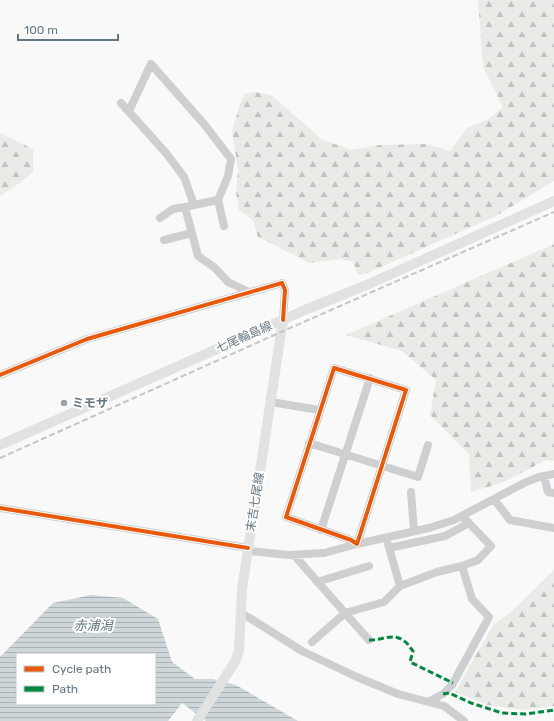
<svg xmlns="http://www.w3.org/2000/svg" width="554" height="721" font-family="Rubik,'Noto Sans JP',sans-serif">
<defs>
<pattern id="forest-firs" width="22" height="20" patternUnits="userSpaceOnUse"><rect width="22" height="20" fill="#e8ebe6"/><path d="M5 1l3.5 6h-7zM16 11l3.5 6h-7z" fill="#c0c3c0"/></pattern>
<pattern id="water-rules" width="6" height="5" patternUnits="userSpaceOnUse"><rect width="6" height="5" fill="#ced6d9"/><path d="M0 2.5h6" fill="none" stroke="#abb2b5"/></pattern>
</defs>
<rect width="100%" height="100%" fill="#f9f9f9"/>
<path fill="url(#forest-firs)" d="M478,0H554V181L496,216L365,274L358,275L353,262L341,259L310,263L258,237L253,220L239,210L236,193L238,170L232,131L240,104L245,94L255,92L271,95L323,140L352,150L380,145L426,144L450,151L467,128L489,119L503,107L483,67Z
M0,133L33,149V172L21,182L0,196Z
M554,244V461L546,460L504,482L471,492L469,454L430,415L436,380L402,351L346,335Z
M554,570V706L520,710L488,705L455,692L493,625L512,611Z"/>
<path fill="url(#water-rules)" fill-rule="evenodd" d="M91,595L123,598L158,619L172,662L195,679H213L236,685L298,721H206L182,703L168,721H0V657L53,603ZM17,654H155V704H17Z"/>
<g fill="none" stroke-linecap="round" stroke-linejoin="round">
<path stroke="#cecfd0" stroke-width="8" d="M121,103L166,153L184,177L194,205L185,207L198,256L215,268L228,282L249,292
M129,111L151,64L204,124L231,159L228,176L218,200L224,226
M194,205L218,200
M160,218L173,209L185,207
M164,240L192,233
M334,368L406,390L357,544L351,540L286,517Z
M0,375L87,339L282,283L285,290L283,320
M271,402L319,410
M309,443L418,477L428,445
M544,476L548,492L554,493
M411,492L414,531
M494,499L510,520L554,528
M0,508L248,548
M321,530L370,378
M388,544L400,586
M389,548L445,536L469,523
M248,551L288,555L324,553L357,544L429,528L454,520L526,482L539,477L554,474
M294,555L345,613L312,642
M317,582L369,566
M242,614L248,617L302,651L357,677L398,694L444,706L464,721
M369,640L345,613L384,602L400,586L437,572L462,566L478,560L491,546L462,516
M430,701L443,694L452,685L489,617L472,599L462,566"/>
<path stroke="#e1e2e2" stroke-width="10" d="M0,445L305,310L369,284L554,201
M197,721L236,660L239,650L242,589L283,320"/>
<path stroke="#c3c5c6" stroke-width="2" stroke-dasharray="6 3" stroke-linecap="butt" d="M0,458L281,332L554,212"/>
<path stroke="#00873e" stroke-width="3" stroke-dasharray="6 3" stroke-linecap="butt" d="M369,640C381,641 393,632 404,641C408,643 410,648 413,651L410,662L453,683
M443,694L449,693L471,703L502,713L526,714L554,710"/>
<g stroke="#fff" stroke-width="6">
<path id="cycleway" d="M334,368L406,390L357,544L351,540L286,517Z
M0,375L87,339L282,283L285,290L283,320
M0,508L248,548"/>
</g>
<use href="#cycleway" stroke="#e8590c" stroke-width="4"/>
</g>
<circle fill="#99a4ac" stroke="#fff" stroke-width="1.5" cx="64" cy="403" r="4"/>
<g text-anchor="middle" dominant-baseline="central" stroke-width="4" stroke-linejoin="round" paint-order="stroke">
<g font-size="12" fill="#657683" stroke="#fff">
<text transform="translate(244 337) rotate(-24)">七尾輪島線</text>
<text transform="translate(255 502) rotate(-81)">末吉七尾線</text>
</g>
<g font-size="12" font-weight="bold" fill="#657683" stroke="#fff" text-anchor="start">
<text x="72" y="403">ミモザ</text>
</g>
<g font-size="13" font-style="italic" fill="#60757c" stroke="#fff">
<text x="93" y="625">赤浦潟</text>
</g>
</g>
<rect x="16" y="653" width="140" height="52" fill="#ffffff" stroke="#c1c8cd"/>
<rect x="24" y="666" width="20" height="6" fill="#e8590c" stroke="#c1c8cd"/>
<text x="52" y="673" font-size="12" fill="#657683">Cycle path</text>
<rect x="24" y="686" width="20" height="6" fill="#00873e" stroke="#c1c8cd"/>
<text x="52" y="693" font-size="12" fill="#657683">Path</text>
<path d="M18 34v6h100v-6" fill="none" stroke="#657683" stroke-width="2"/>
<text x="24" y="34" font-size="12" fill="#657683" stroke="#ffffff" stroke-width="3" paint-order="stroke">100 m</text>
</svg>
